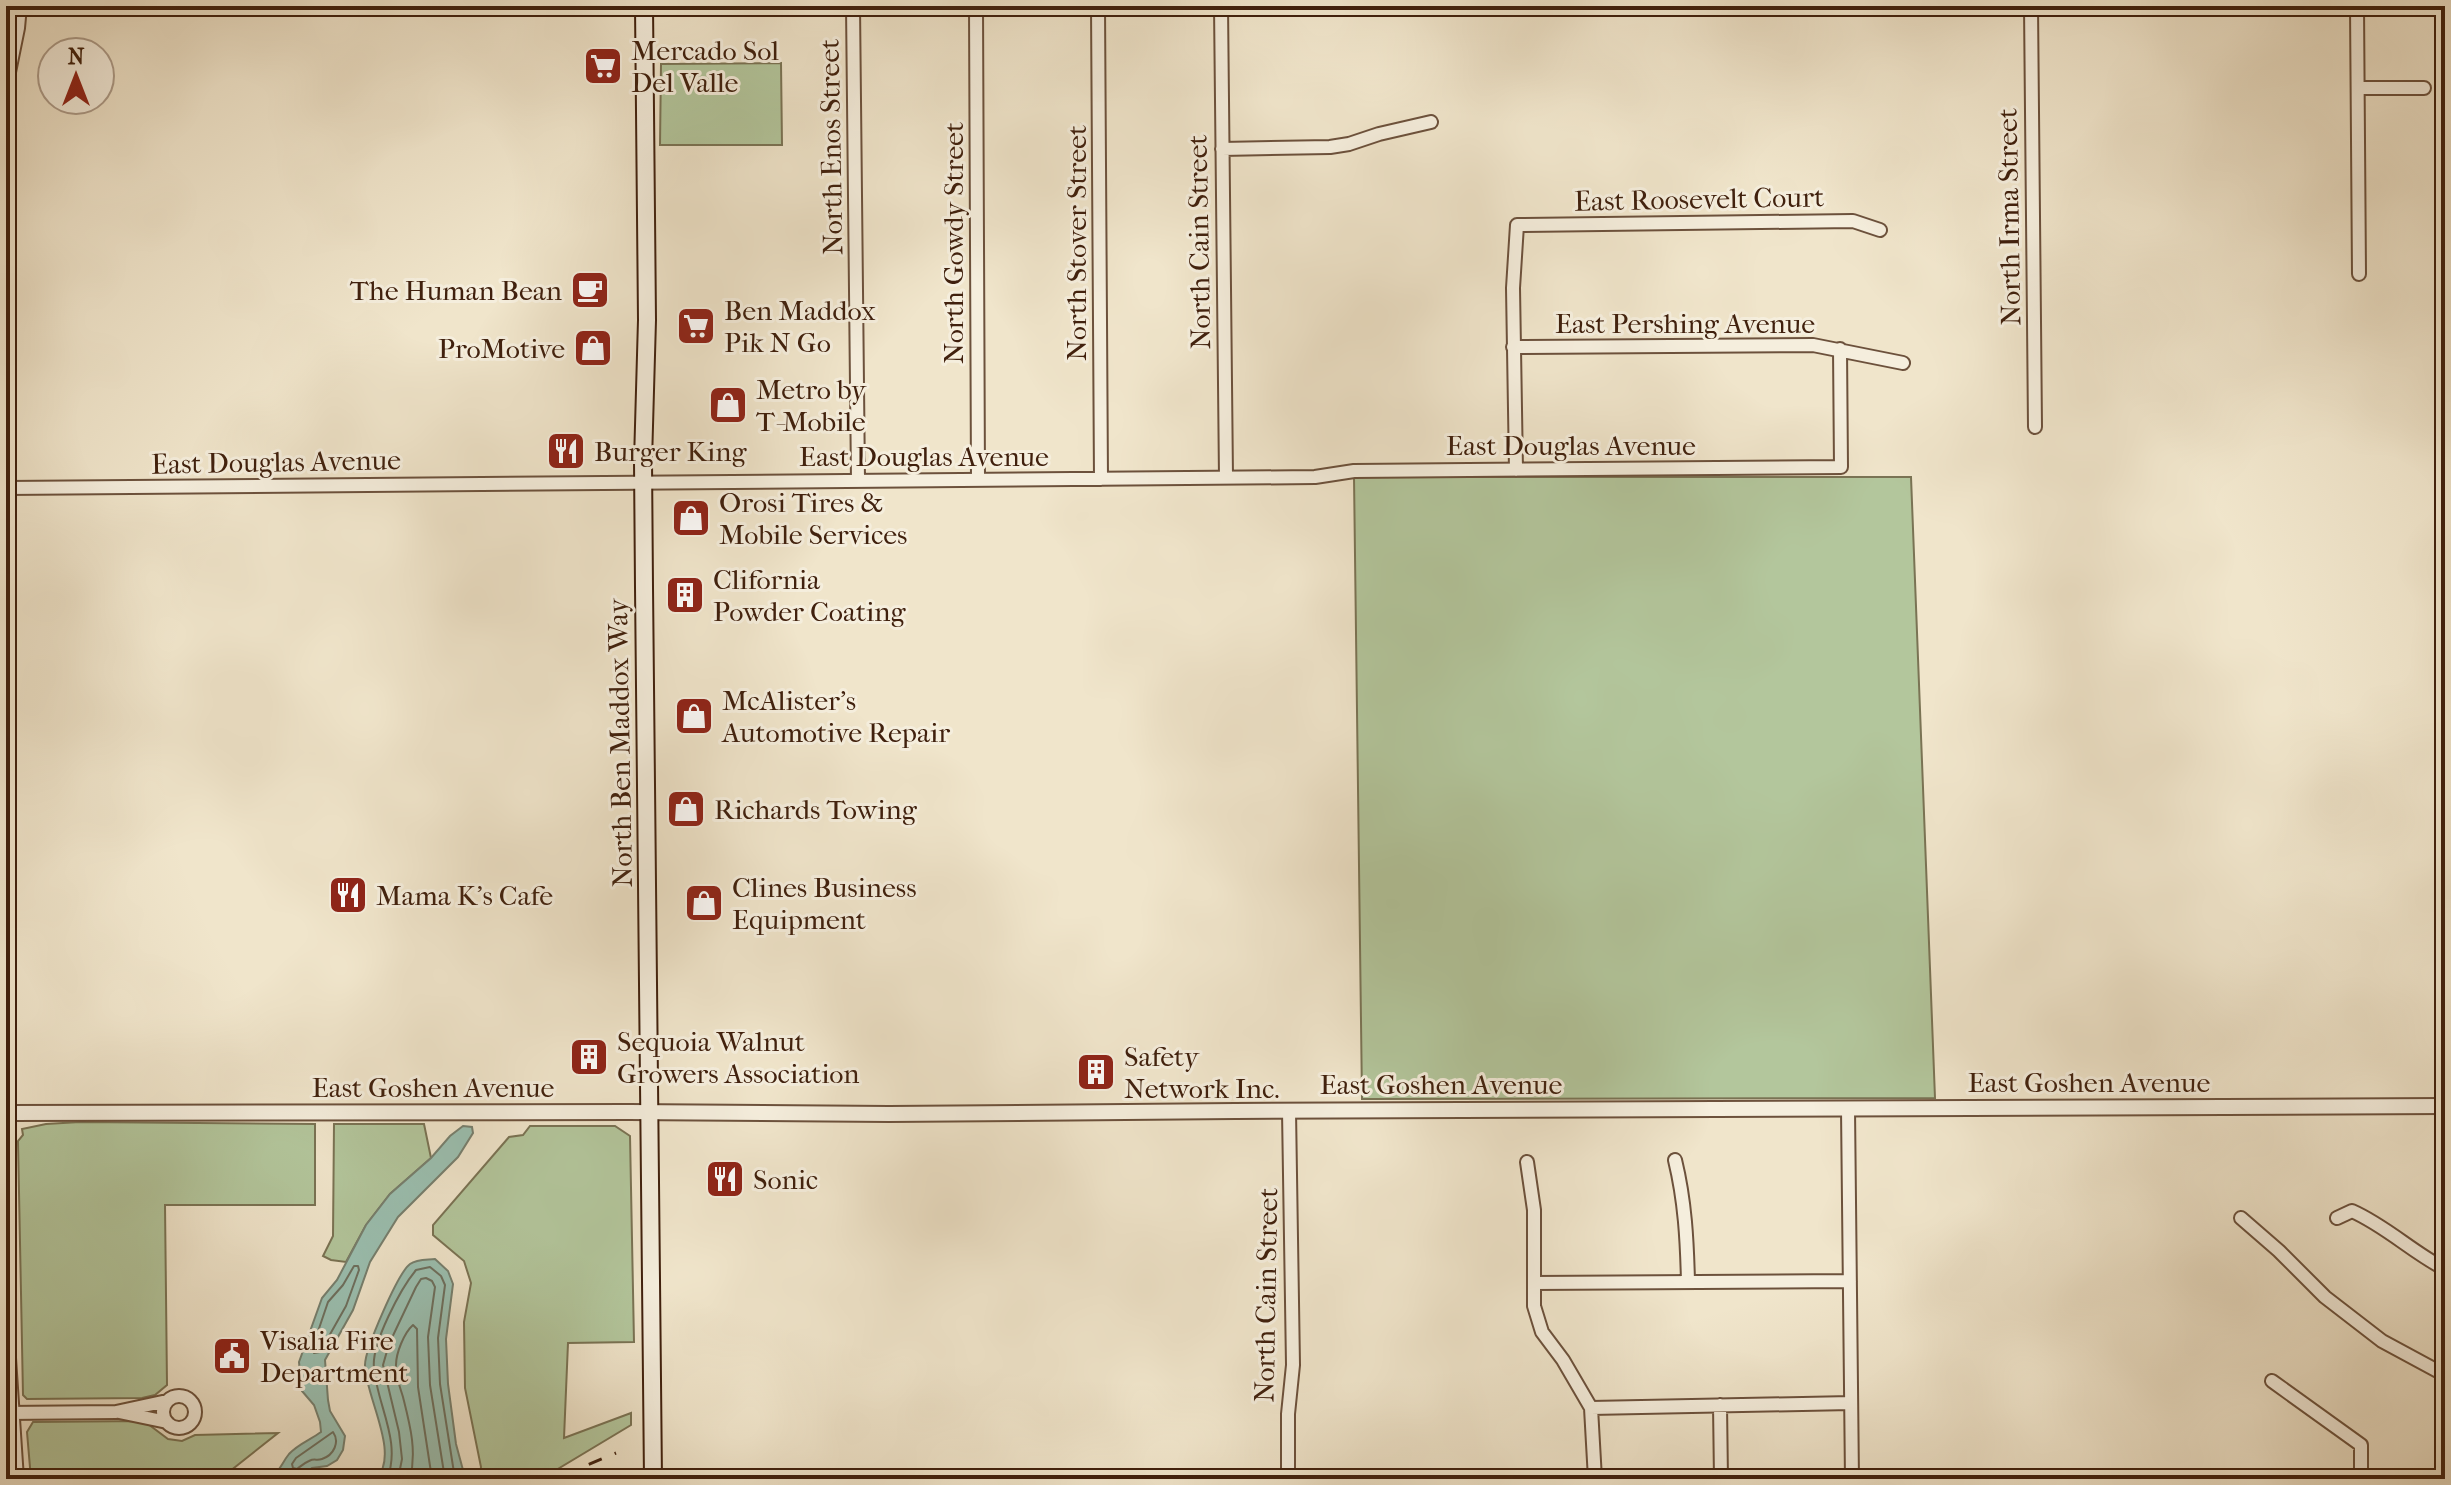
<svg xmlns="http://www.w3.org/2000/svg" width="2451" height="1485" font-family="'IM FELL French Canon',serif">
<rect width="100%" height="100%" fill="#f0e5cb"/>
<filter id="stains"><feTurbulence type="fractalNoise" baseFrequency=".0025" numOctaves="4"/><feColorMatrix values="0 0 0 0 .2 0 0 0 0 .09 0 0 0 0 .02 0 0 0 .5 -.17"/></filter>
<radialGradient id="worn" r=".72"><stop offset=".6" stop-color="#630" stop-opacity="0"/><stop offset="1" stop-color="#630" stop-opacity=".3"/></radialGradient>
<path fill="#b3c69c" stroke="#7a7354" stroke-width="2" d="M781,63L782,145H660L661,64Z
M1354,477H1911L1935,1098L1362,1099Z
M80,1122L315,1124V1205H165L167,1385L155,1395L142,1398L27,1399L23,1395L18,1141L23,1135L22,1129L46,1124Z
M334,1124H424L431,1158L390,1194L366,1225L346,1262L331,1260L323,1256L333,1236Z
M530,1126H615L630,1136L634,1342L568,1343L564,1438L631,1413V1425L541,1479H479L481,1467L465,1388L464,1322L471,1283L464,1261L433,1235V1225L509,1137L523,1135Z
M144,1421L168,1439L182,1441L195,1435L278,1433L220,1479H31L27,1432L33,1422Z"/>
<path fill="#9bc0b1" stroke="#77806f" stroke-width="2" d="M463,1126L472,1127L473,1133L458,1157L398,1217L370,1262L353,1310L325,1360L328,1400L330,1411L345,1436L343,1450L337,1460L327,1466L312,1468L298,1479H269C280,1472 281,1464 289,1454C298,1444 310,1440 321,1432L320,1422L314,1405L302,1391L299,1362L322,1298L337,1280L366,1225L390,1194L431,1158L450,1136Z
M435,1259L448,1271L453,1284L446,1339L448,1384L456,1444L463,1470L462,1479H376C401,1454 365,1396 365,1365C365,1349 398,1273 410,1264C417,1259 427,1260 435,1259Z"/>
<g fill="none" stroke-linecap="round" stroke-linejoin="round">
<path stroke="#6e705f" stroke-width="2" d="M354,1266H358L359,1270L346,1306L320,1352L314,1353L312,1349L328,1302L343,1285Z
M333,1432C340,1442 334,1455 322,1459C316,1461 315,1458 309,1461C304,1463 301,1466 297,1469L293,1468L292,1464L296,1458Z
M387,1479C402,1442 377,1405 374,1368C371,1344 401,1288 416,1270L430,1267L441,1276L445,1285L438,1338L440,1384L455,1479
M398,1479L402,1459L399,1432L383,1365L389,1344L416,1287L421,1279L426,1278L432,1281L435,1287L428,1337L430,1385L445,1479
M410,1479C417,1450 410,1425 403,1397C400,1387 395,1375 396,1365C396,1353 404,1333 413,1325L417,1329L418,1387L432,1479"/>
<g stroke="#6c513c" stroke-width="16">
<path id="minor" d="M853,6L858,480
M976,6L978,480
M1098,6L1101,479
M1221,6L1226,477
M2031,6L2035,427
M2357,6L2359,274
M6,87L18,28L20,6
M2358,88H2424
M1222,149L1330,147L1349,144L1379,134L1431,122
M1513,347L1813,345L1903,363
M1516,470L1513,288L1517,225L1853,221L1880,230
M6,488L1315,477L1354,471L1841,467L1840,349
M1848,1109L1852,1479
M1675,1160C1685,1201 1687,1240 1688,1282
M1527,1162L1534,1210V1306L1542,1332L1563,1360L1591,1408L1851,1403
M2241,1218L2279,1251L2325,1297L2382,1341L2445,1375
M2337,1218L2352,1211C2386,1226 2412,1252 2445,1269
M1534,1283L1850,1281
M2272,1381L2361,1445V1479
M163 1412a16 16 0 1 1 32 0a16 16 0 1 1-32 0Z
M1720,1405L1721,1479
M1591,1408L1595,1479
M119,1412L167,1422
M6,1413L116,1412L167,1401
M1288,1479V1414L1293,1365L1289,1111"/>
</g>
<g stroke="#6c513c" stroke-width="18">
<path id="tertiary" d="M6,1113L629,1112L889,1114L1235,1111L2445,1106
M6,1272L8,1358L16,1479"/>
</g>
<g stroke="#40200d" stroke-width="20">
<path id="secondary" d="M644,6L647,320L643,461L644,587L653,1479"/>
</g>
<use href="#minor" stroke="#f5eedd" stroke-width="12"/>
<use href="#tertiary" stroke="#f5eedd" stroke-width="14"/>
<use href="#secondary" stroke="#f5eedd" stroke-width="16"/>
<path stroke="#40200d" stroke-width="3" stroke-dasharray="14 14" stroke-linecap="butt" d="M565,1479L587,1465L616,1453"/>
</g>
<defs>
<g id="supermarket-square" transform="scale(2)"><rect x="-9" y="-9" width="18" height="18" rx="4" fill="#8f2418" stroke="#f5eedd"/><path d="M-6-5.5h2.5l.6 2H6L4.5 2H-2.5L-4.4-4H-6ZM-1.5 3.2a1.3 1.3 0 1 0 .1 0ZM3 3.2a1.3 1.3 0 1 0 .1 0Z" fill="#fff"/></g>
<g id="cafe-square" transform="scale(2)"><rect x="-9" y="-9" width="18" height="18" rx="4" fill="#8f2418" stroke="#f5eedd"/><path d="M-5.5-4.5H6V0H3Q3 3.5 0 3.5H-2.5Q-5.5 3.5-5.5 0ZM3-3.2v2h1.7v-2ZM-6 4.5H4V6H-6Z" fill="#fff"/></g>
<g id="shop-square" transform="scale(2)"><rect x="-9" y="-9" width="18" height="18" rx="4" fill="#8f2418" stroke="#f5eedd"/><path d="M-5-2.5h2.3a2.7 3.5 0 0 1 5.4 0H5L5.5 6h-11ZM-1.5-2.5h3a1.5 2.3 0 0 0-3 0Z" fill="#fff"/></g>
<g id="restaurant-square" transform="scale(2)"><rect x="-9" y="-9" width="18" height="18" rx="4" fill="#8f2418" stroke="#f5eedd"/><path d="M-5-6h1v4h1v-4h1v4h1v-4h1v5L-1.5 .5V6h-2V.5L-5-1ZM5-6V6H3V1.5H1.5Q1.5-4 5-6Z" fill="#fff"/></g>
<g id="building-square" transform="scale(2)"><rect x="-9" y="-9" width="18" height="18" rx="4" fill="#8f2418" stroke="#f5eedd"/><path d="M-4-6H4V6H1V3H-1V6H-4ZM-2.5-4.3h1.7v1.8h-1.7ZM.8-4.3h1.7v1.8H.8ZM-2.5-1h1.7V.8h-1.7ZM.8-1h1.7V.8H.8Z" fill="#fff"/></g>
<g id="civic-square" transform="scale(2)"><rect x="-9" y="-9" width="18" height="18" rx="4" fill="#8f2418" stroke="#f5eedd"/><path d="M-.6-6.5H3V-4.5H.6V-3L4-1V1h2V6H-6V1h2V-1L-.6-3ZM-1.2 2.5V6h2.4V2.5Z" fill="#fff"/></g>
</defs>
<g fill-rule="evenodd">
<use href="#supermarket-square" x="603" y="66"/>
<use href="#cafe-square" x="590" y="290"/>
<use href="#supermarket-square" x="696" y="326"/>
<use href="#shop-square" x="593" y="348"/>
<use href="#shop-square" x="728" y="405"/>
<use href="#restaurant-square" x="566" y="451"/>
<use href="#shop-square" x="691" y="518"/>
<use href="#building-square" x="685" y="595"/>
<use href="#shop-square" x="694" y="716"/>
<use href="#shop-square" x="686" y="809"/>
<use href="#restaurant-square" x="348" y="895"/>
<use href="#shop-square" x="704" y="903"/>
<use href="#building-square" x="589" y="1057"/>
<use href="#building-square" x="1096" y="1072"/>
<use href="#restaurant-square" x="725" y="1179"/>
<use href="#civic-square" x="232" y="1356"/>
</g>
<g text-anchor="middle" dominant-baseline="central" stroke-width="6" stroke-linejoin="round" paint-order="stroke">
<g font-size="28" fill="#40200d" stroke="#f5eedd" text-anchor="start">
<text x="631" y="50">Mercado Sol<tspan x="631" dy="32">Del Valle</tspan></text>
<text x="562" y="290" text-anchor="end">The Human Bean</text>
<text x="724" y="310">Ben Maddox<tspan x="724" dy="32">Pik N Go</tspan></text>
<text x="565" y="348" text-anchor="end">ProMotive</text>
<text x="756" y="389">Metro by<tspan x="756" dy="32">T-Mobile</tspan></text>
<text x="594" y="451">Burger King</text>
<text x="719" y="502">Orosi Tires &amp;<tspan x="719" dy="32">Mobile Services</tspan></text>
<text x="713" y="579">Clifornia<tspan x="713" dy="32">Powder Coating</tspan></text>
<text x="722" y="700">McAlister's<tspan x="722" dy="32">Automotive Repair</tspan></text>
<text x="714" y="809">Richards Towing</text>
<text x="732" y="887">Clines Business<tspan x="732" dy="32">Equipment</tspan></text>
<text x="376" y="895">Mama K's Cafe</text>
<text x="617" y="1041">Sequoia Walnut<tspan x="617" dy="32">Growers Association</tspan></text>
<text x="1124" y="1056">Safety<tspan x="1124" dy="32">Network Inc.</tspan></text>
<text x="753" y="1179">Sonic</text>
<text x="260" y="1340">Visalia Fire<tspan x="260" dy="32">Department</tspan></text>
</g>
<g font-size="28" fill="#40200d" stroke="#f5eedd">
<text transform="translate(831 147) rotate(-91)">North Enos Street</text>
<text transform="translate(1699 199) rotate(-1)">East Roosevelt Court</text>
<text transform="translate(2009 217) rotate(-91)">North Irma Street</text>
<text transform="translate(1199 242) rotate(-91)">North Cain Street</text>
<text transform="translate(953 243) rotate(-90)">North Gowdy Street</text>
<text transform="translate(1076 243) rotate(-90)">North Stover Street</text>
<text x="1685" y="323">East Pershing Avenue</text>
<text x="1571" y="445">East Douglas Avenue</text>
<text x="924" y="456">East Douglas Avenue</text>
<text transform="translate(276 462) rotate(-1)">East Douglas Avenue</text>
<text transform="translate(620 743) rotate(-91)">North Ben Maddox Way</text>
<text x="2089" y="1082">East Goshen Avenue</text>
<text x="1441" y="1084">East Goshen Avenue</text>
<text x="433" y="1087">East Goshen Avenue</text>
<text transform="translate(1266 1295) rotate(-89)">North Cain Street</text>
</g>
</g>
<rect width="2451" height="1485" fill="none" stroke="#f0e5cb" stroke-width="32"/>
<rect x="8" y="8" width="2435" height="1469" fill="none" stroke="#40200d" stroke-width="4"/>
<rect x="16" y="16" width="2419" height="1453" fill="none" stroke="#40200d" stroke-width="2"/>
<g transform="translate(76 76)"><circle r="38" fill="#f5eedd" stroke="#ad9c8a" stroke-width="2"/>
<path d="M0-6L14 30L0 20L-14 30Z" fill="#8f2418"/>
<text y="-12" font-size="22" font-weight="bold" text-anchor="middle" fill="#40200d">N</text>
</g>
<rect width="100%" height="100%" filter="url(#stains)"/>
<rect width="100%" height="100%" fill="url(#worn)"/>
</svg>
